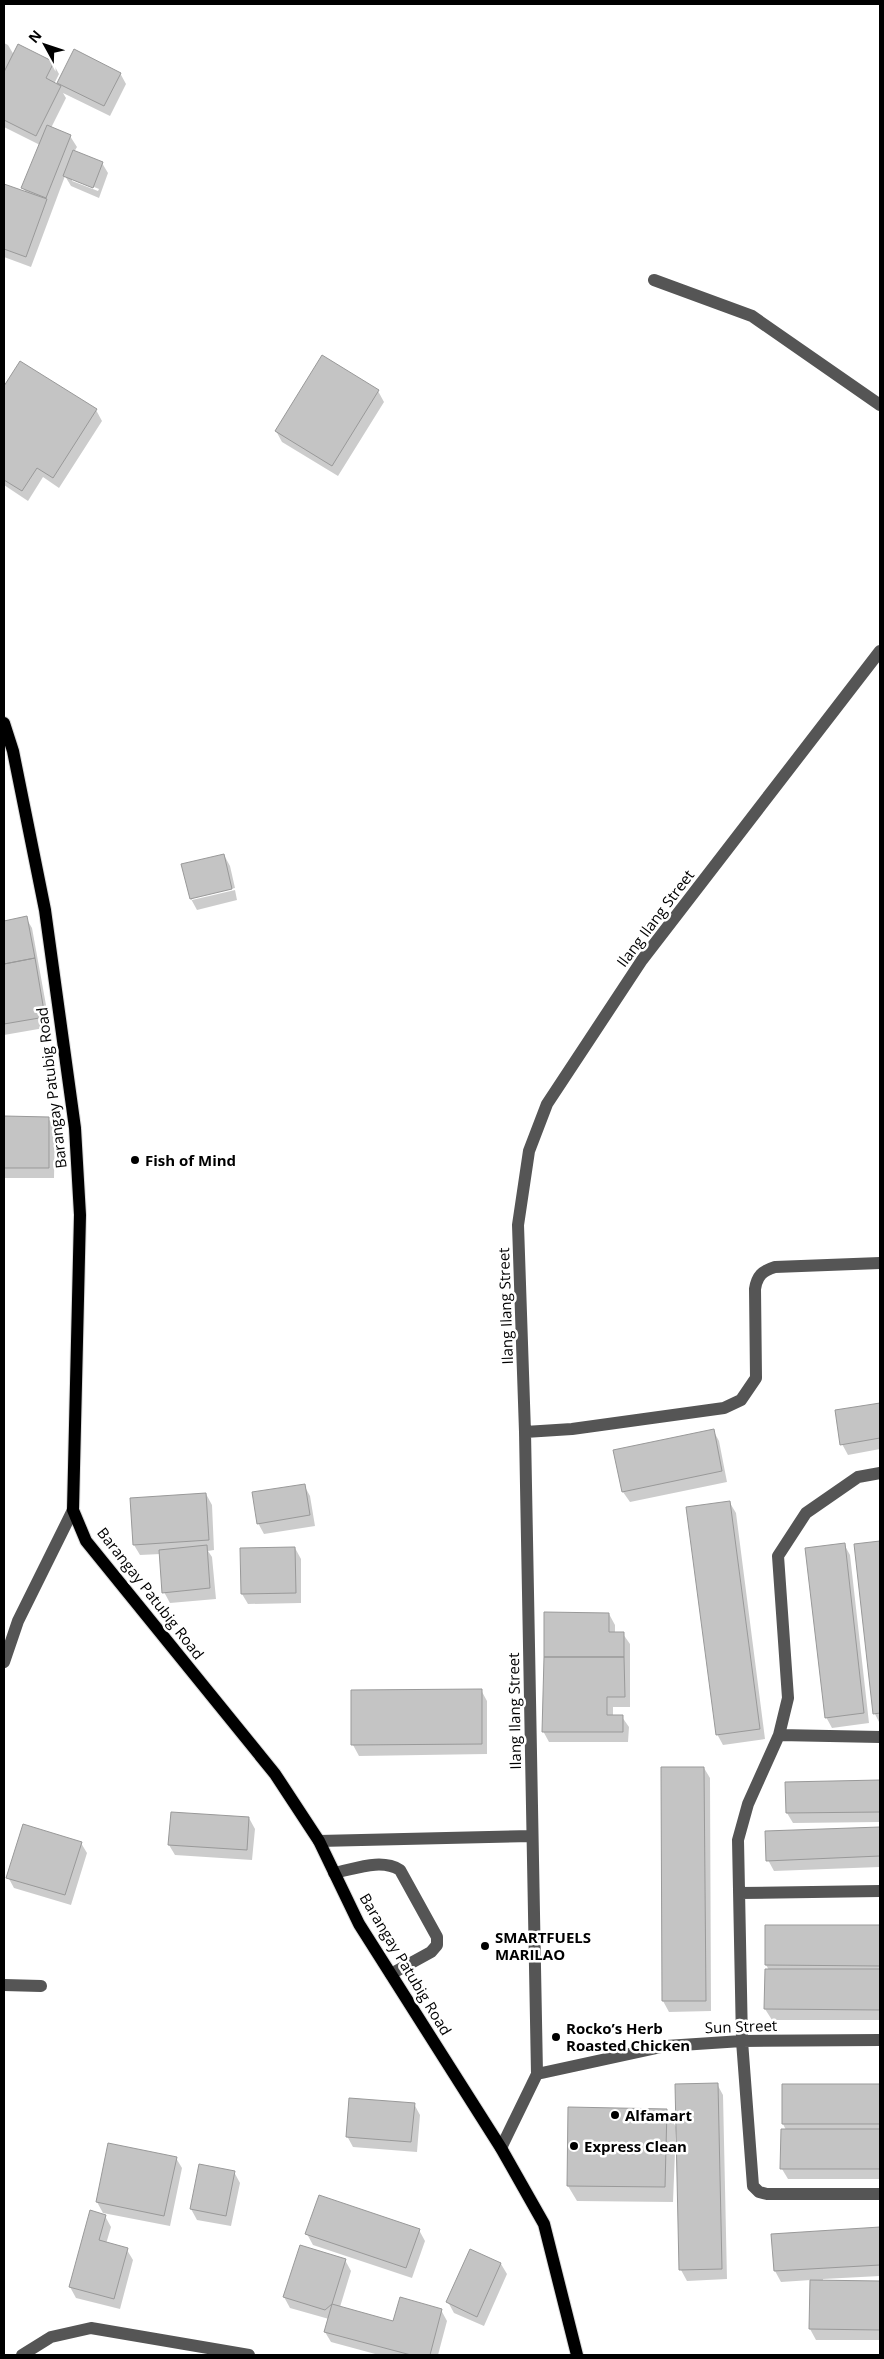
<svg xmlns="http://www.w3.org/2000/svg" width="884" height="2359" font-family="'Open Sans',sans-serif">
<rect width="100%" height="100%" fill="#fff"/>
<path fill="#0003" fill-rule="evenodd" d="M4,43L8,45L14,55L53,63L59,74L54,84L61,87L58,83L120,73L126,84L110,116L63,93L66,98L51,128L70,136L77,147L74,152L102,163L108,173L99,198L71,186L65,176L31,267L4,257V185L26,193L23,187L40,145L4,127ZM72,178L99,189L98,191L72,181Z
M20,362L96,410L102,421L59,488L43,477L28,501L4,485V389Z
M378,391L384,402L338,476L282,442L276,431Z
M224,855L230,866L235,888L192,898V900L235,890L237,900L197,910L191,899L183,865Z
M26,918L32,928L50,1027L4,1035V922Z
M4,1118H48L55,1129L54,1178H4Z
M880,1404V1449L848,1455L842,1444L836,1412Z
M713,1430L719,1441L727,1482L630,1502L623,1492L615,1451Z
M304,1485L310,1496L315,1526L264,1534L258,1523Z
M206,1494L212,1505L214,1550L208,1551L212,1557L216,1599L170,1603L164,1592L161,1554L140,1555L134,1545Z
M730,1503L736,1513L765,1739L723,1745L717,1734Z
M880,1542V1724L875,1714L855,1545Z
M844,1544L850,1555L869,1723L832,1728L826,1717Z
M295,1548L301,1559V1603L248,1604L242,1594Z
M609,1614L615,1625V1634H623L630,1644V1707H613V1717H622L629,1727L628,1742H549L543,1731Z
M481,1690L487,1701V1754L359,1756L353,1745Z
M662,1768H704L710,1778L711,2011L669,2012L663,2001Z
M880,1782V1822L793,1823L787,1813V1783Z
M249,1818L255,1829L252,1860L175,1855L169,1845Z
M880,1828V1867L774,1871L768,1860L767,1832Z
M81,1843L87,1853L71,1905L14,1888L8,1877Z
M766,1926H880V2020H772L765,2009L766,1970H769L766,1965Z
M717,2084L723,2095L727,2279L687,2281L681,2270Z
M783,2085H880V2179H788L782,2169L786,2130L783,2124Z
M414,2104L420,2115L417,2152L353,2147L347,2136Z
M666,2110L676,2127L673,2202L577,2201L568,2186Z
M176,2158L182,2168L170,2226L103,2213L97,2202Z
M234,2172L240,2183L231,2226L197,2220L191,2209Z
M105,2216L111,2227L106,2244L127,2250L133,2260L120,2309L76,2298L70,2287Z
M880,2228V2276L823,2279V2281L880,2282V2340H816L810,2329L811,2280L781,2282L775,2271L773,2235Z
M419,2230L425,2241L412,2278L313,2245L307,2234Z
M345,2260L351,2271L340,2307L394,2322L441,2310L447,2321L438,2355H379L331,2342L325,2332L329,2319L290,2308L284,2297Z
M501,2264L507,2274L484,2326L454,2313L448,2302Z"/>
<path fill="#c4c4c4" stroke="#999" d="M18,44L54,62L46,78L61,86L36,136L4,120V72Z
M74,49L121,73L104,106L57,83Z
M47,125L71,135L46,198L21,188Z
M73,150L103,162L93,188L63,176Z
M4,184L47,199L26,257L4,249Z
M322,355L379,390L332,466L275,431Z
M20,361L97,409L53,478L37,468L22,491L4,480V386Z
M224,854L232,889L190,899L181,864Z
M27,916L35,958L4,964V921Z
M35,958L45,1017L4,1024V964Z
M4,1116L49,1117V1168H4Z
M880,1403V1438L840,1445L835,1410Z
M714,1429L722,1471L622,1492L613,1450Z
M305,1484L310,1515L257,1524L252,1492Z
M206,1493L209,1540L133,1545L130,1498Z
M730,1501L760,1729L716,1735L686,1507Z
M880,1541V1713L873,1714L854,1544Z
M845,1543L864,1713L825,1718L805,1548Z
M207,1545L210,1588L162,1593L159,1550Z
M295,1547L296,1593L241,1594L240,1548Z
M544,1612L609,1613V1632H624V1657H544Z
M544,1657H624L625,1697H607V1715H623V1732H542Z
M482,1689V1744L351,1745V1690Z
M661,1767H704L706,2001H662Z
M880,1780V1812L786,1813L785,1782Z
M171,1812L249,1817L247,1850L168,1845Z
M23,1824L82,1842L65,1895L6,1878Z
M880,1827V1856L766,1861L765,1831Z
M765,1925H880V1966L765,1965Z
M765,1969H880V2010L764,2009Z
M718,2083L722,2269L679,2270L675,2084Z
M782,2084H880V2124H782Z
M349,2098L415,2103L411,2142L346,2137Z
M568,2107L667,2109L665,2187L567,2186Z
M781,2129H880V2169H780Z
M108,2143L177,2157L164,2216L96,2202Z
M199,2164L235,2171L226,2216L190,2209Z
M319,2195L420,2229L406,2268L305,2234Z
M90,2210L106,2215L99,2240L128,2248L114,2299L69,2287Z
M880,2227V2265L774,2271L771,2234Z
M300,2245L346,2259L332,2304L325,2310L283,2297Z
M470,2249L501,2263L477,2317L446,2302Z
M810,2280L880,2281V2330L809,2329Z
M400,2297L442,2309L430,2355H411L324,2332L332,2304L393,2321Z"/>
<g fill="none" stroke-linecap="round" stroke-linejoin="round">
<g stroke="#dbdbdb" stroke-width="14">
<path id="major" d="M4,723L13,751L45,910L75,1128L80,1215L73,1510L86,1541L275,1774L319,1841L359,1924L501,2148L544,2224L577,2355"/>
</g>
<path stroke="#555" stroke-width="12" d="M654,280L752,316L880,405
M525,1432L572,1429L724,1408L741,1400L756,1378L755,1289C757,1276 762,1271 775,1267L880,1263
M880,1473L858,1477L806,1513L778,1556L788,1698L779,1735L748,1804L738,1840L742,2041L753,2186L759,2192L767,2194H880
M4,1662L18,1621L73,1510
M779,1735L880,1737
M319,1841L532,1836
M334,1873C355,1869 381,1858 400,1870L437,1937V1945L431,1952L391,1974
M739,1893L880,1891
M4,1985L41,1986
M537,2074L525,1432L518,1225L529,1151L547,1104L642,960L880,651
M501,2148L537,2074L666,2046L742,2041L880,2040
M22,2355L51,2337L91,2328L249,2355"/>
<use href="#major" stroke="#000" stroke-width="12"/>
</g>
<g fill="#000" stroke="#fff" stroke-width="2">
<circle cx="135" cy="1160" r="5"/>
<circle cx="485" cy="1946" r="5"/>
<circle cx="556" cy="2037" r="5"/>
<circle cx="615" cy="2115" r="5"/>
<circle cx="574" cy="2146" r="5"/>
</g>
<g text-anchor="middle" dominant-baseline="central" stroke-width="5" stroke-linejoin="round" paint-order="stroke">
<g font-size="15" fill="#000" stroke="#fff">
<text transform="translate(655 918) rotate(-53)">Ilang Ilang Street</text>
<text transform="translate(51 1088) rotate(-97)">Barangay Patubig Road</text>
<text transform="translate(505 1306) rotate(-92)">Ilang Ilang Street</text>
<text transform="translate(151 1593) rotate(52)">Barangay Patubig Road</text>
<text transform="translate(514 1711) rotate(-91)">Ilang Ilang Street</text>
<text transform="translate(406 1964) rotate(59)">Barangay Patubig Road</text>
<text transform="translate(741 2026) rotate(-2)">Sun Street</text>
</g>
<g font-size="15" font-weight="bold" fill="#000" stroke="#fff" text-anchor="start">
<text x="145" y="1160">Fish of Mind</text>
<text x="495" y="1937">SMARTFUELS<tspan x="495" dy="17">MARILAO</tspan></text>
<text x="566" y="2028">Rocko’s Herb<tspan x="566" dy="17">Roasted Chicken</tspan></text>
<text x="625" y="2115">Alfamart</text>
<text x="584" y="2146">Express Clean</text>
</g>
</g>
<rect width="884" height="2359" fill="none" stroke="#000000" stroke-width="10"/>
<g transform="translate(45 45) rotate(310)" stroke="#ffffff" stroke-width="4" paint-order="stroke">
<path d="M0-4L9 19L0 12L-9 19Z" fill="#000000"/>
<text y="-8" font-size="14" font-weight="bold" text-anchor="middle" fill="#000000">N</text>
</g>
</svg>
